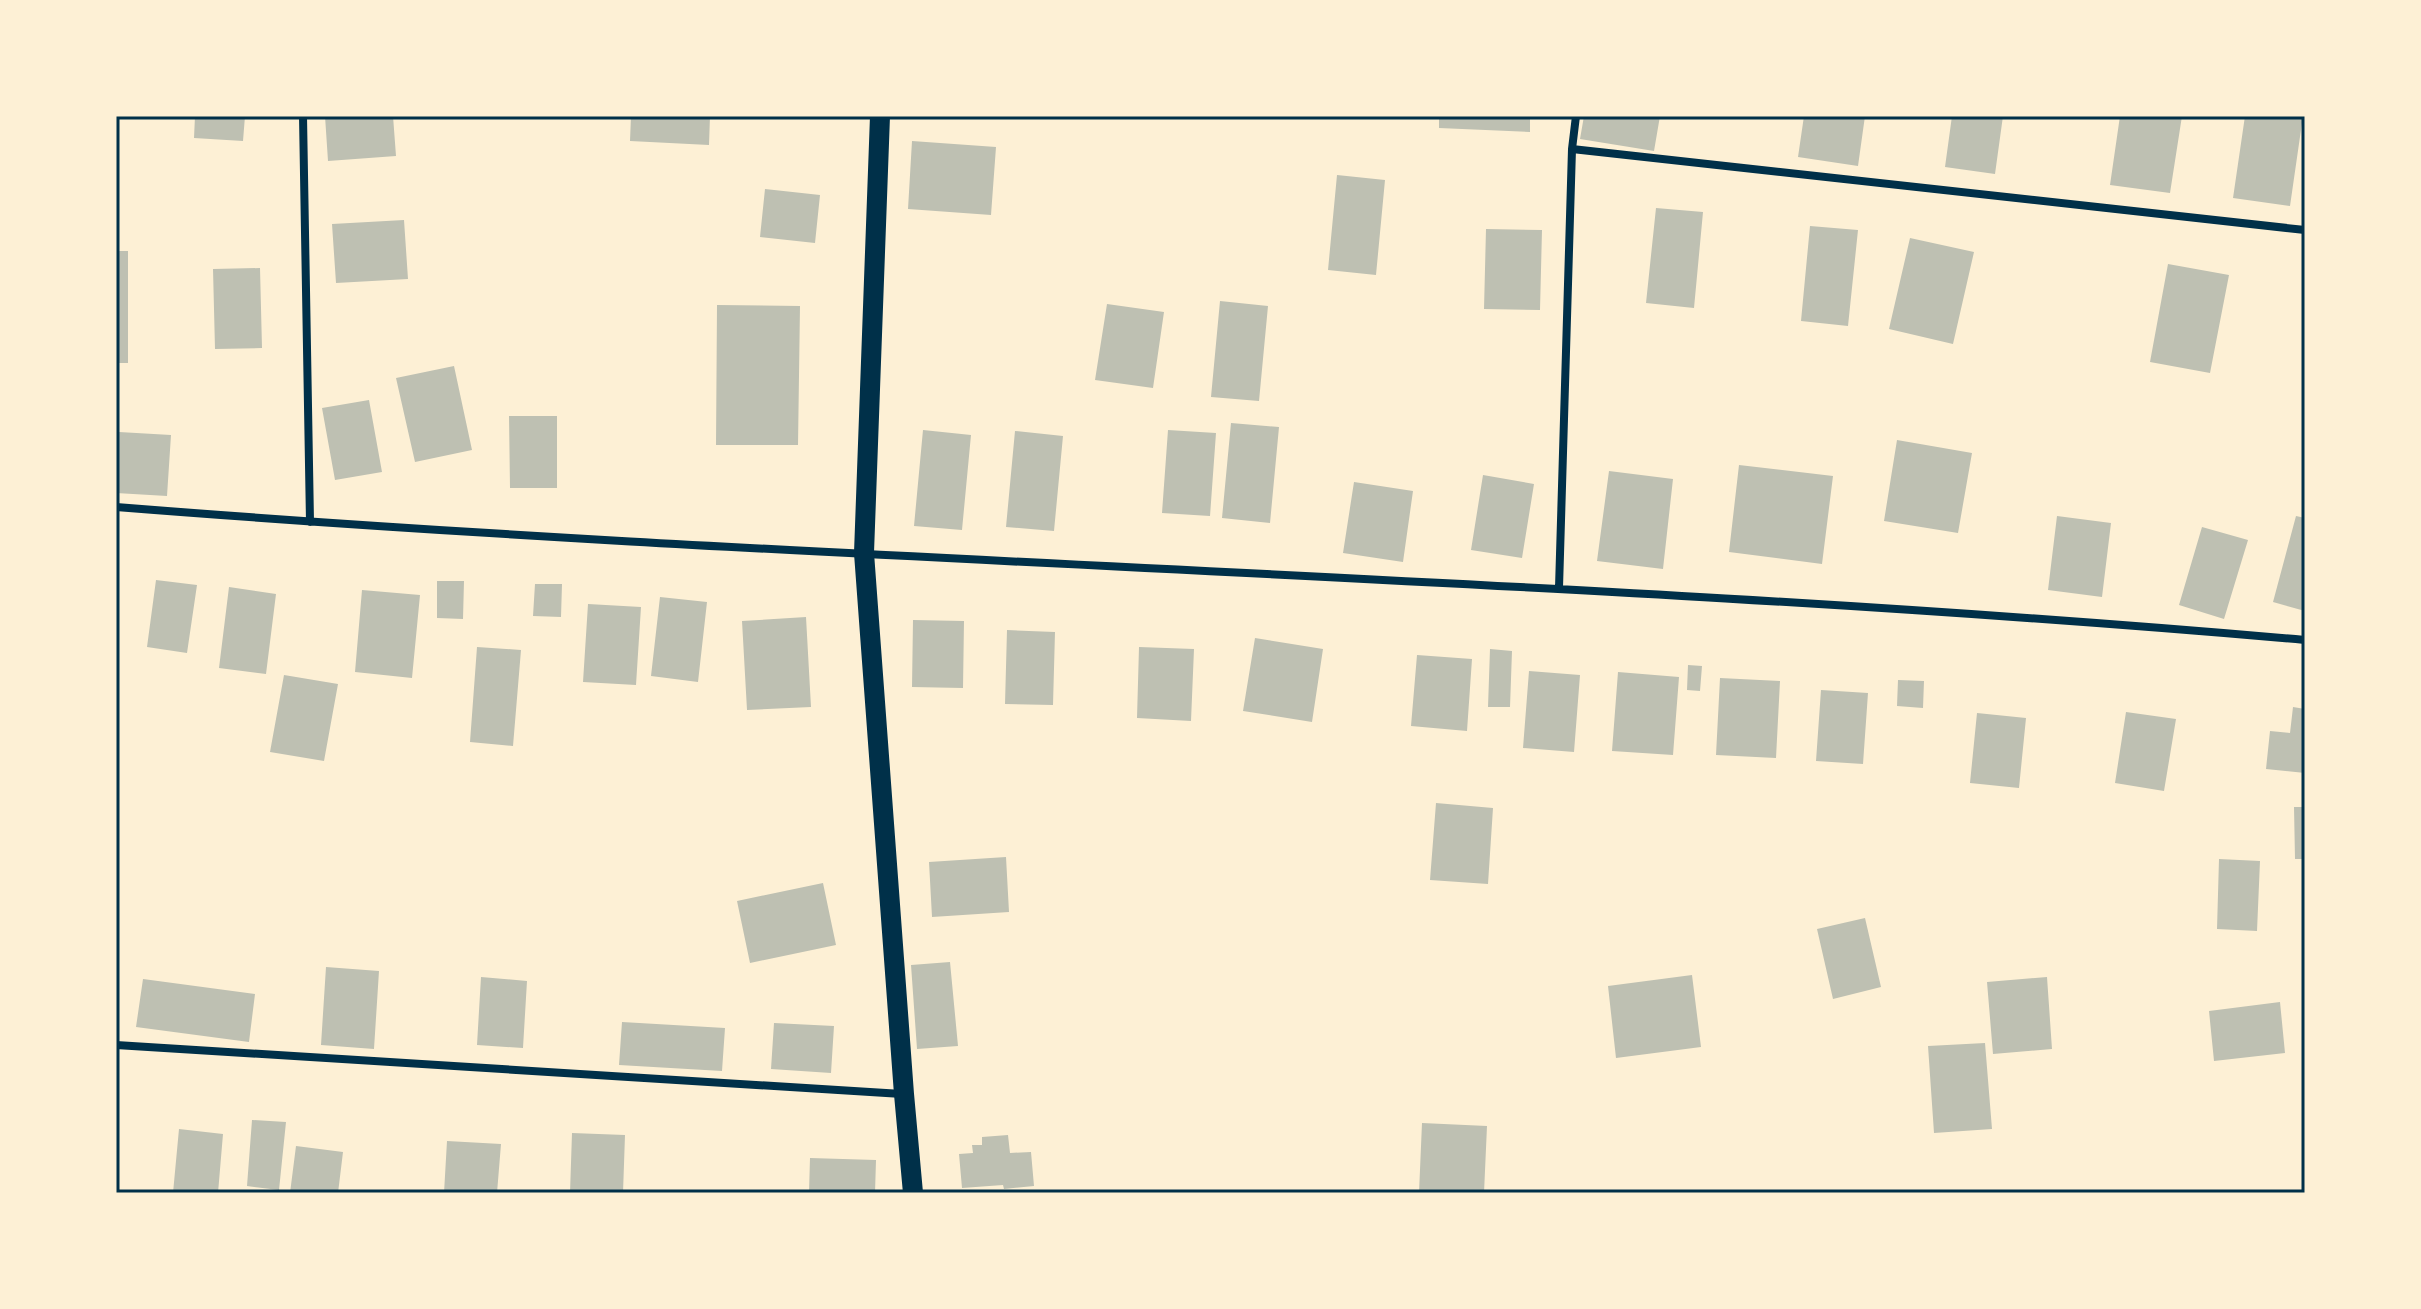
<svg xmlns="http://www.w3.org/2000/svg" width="2421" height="1309" font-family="'PT Sans',sans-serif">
<rect width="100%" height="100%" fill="#fdf0d5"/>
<path fill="#bec0b2" d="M195,116H245L243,141L194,138Z
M325,116H393L396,156L328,161Z
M631,116H710L709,145L630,141Z
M1439,116H1530V132L1439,128Z
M1584,116H1660L1654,151L1580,139Z
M1804,116H1865L1858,166L1798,157Z
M1952,116H2003L1995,174L1945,167Z
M2120,116H2182L2170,193L2110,185Z
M2245,116H2303L2290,206L2233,198Z
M912,141L996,147L991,215L908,209Z
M1337,175L1385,180L1376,275L1328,270Z
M765,189L820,195L815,243L760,237Z
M1656,208L1703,212L1694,308L1646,303Z
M404,220L408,279L336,283L332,224Z
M1810,226L1858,230L1848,326L1801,321Z
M1486,229L1542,230L1540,310L1484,309Z
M1910,238L1974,252L1953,344L1889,329Z
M116,251H128V363H116Z
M2168,264L2229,275L2210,373L2150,362Z
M260,268L262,348L215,349L213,269Z
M1220,301L1268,306L1259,401L1211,397Z
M1107,304L1164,312L1153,388L1095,380Z
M717,305L800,306L798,445H716Z
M454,366L472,450L415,462L396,378Z
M369,400L382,472L335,480L322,408Z
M509,416H557V488H510Z
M1231,423L1279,427L1270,523L1222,518Z
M923,430L971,435L962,530L914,526Z
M1168,430L1216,433L1210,516L1162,513Z
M1015,431L1063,436L1054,531L1006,527Z
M119,432L171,435L167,496L116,493Z
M1897,440L1972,453L1958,533L1884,521Z
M1739,465L1833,476L1822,564L1729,552Z
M1609,471L1673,479L1663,569L1597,561Z
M1483,475L1534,484L1522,558L1471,550Z
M1354,482L1413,491L1403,562L1343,553Z
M2057,516L2111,523L2102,597L2048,590Z
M2296,516L2305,518V611L2273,602Z
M2202,527L2248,540L2224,619L2179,605Z
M156,580L197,585L187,653L147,647Z
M437,581H464L463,619L437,618Z
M535,584H562L561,617L533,616Z
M229,587L276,594L266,674L219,668Z
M362,590L420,595L412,678L355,672Z
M660,597L707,602L698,682L651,676Z
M588,604L641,607L636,685L583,682Z
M806,617L811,707L747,710L742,621Z
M913,620L964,621L963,688L912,687Z
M1007,630L1055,632L1053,705L1005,704Z
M1255,638L1323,649L1312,722L1243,711Z
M477,647L521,650L513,746L470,742Z
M1139,647L1194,649L1191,721L1137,718Z
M1490,649L1512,651L1510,707H1488Z
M1417,655L1472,659L1467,731L1411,726Z
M1688,665L1702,666L1700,691L1687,690Z
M1529,671L1580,675L1574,752L1523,748Z
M1618,672L1679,677L1673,755L1612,751Z
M284,675L338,684L324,761L270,752Z
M1720,678L1780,681L1776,758L1716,755Z
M1898,680L1924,681L1923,708L1897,706Z
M1821,690L1868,693L1863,764L1816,761Z
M2293,707L2305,709V773L2266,769L2270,731L2290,733Z
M2126,712L2176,719L2164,791L2115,783Z
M1977,713L2026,718L2019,788L1970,783Z
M1436,803L1493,808L1488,884L1430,880Z
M2294,807H2305V859H2295Z
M1006,857L1009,912L932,917L929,862Z
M2219,859L2260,861L2257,931L2217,929Z
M823,883L836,945L750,963L737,901Z
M1865,918L1881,987L1833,999L1817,929Z
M950,962L958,1046L917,1049L911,965Z
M326,967L379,971L374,1049L321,1045Z
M1692,975L1701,1047L1616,1058L1608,986Z
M481,977L527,981L523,1048L477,1045Z
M2047,977L2052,1049L1993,1054L1987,982Z
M143,979L255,994L249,1042L136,1027Z
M2280,1002L2285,1053L2214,1061L2209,1011Z
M622,1022L725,1028L722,1071L619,1065Z
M774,1023L834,1026L831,1073L771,1069Z
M1985,1043L1992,1129L1934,1133L1928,1046Z
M252,1120L286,1122L279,1190L247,1186Z
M1422,1123L1487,1126L1484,1193H1419Z
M179,1129L223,1134L218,1193H173Z
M572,1133L625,1135L623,1193H570Z
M1008,1135L1010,1153L1031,1152L1034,1186L1004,1189L1003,1185L962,1188L959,1154L973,1153L972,1145H982V1137Z
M447,1141L501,1144L497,1193H444Z
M296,1146L343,1152L338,1193H290Z
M810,1158L876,1160L875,1193H809Z"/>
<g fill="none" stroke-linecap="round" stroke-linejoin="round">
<path stroke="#003049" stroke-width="8" d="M303,116L310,522
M1572,149L2305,230
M116,507C845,565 1577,576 2305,640
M1559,588L1572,149L1576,116
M116,1045L902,1094"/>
<path stroke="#003049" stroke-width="20" d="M880,116L864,553L904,1094L913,1193"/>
</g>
<rect width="2421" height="1309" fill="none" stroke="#fdf0d5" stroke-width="236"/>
<rect x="118" y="118" width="2185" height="1073" fill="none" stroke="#003049" stroke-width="3"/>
</svg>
